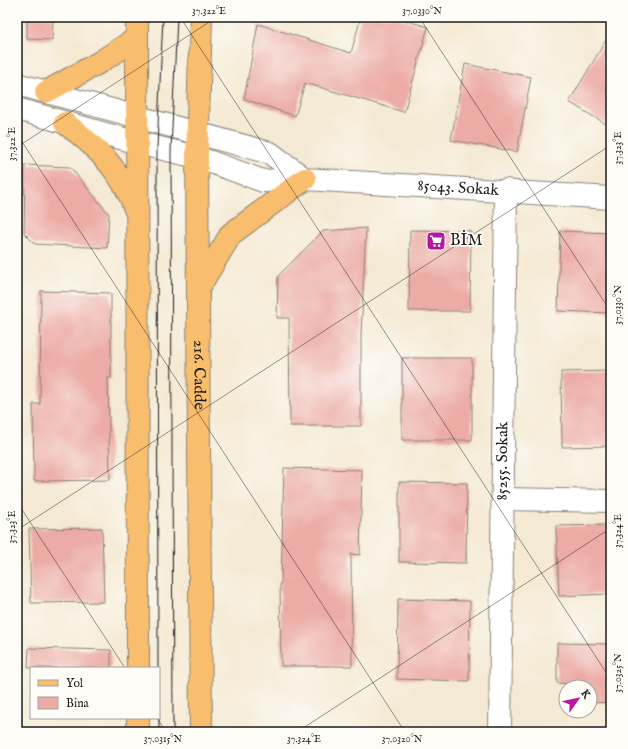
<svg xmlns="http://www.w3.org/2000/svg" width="628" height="749" font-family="'IM FELL English',serif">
<rect width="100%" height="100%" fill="#fdfcf7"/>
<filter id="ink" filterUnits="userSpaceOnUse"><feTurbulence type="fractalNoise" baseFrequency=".025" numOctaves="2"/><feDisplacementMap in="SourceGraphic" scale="8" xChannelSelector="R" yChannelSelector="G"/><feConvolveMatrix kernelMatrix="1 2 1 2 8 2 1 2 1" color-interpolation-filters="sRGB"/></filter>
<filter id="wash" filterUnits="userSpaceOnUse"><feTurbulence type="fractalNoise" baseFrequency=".012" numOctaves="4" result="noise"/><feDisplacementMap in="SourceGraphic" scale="16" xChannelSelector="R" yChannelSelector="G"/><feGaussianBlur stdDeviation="0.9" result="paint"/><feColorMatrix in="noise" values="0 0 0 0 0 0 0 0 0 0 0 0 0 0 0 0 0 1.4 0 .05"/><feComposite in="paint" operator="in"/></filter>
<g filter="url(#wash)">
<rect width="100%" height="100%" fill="#f4e9d2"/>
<g id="blocks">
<path fill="#ecaca5" d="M27,17H53L52,40L27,39Z
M361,17H394L428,27L404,112L305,83L295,116L244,99L258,24L351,53Z
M611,32V127L569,102Z
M465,64L531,77L517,152L451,140Z
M25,165L70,167L109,214L107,248L35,244L24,233Z
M366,228L361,335V426H290L289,318H277L278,276L323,231Z
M410,230L471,231L470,311H409Z
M560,231L611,233V313L558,311Z
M41,291L111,293V378H108L110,480L34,481L33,404H40Z
M402,358H472V440H402Z
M611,371V446L562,447L561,372Z
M284,468L362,470L360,555L351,554L352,666H281L280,583H281Z
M399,482L467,483L466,563L399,562Z
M611,525V594L559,596L556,526Z
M102,528L104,602L31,603L29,529Z
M398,599L470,601L469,681L397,679Z
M557,643L611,644V703L590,702V687H576V684L557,683Z
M29,648L111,650V668H28Z"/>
</g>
</g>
<g filter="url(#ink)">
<use href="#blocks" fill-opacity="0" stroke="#888277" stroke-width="1"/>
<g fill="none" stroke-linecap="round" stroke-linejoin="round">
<g stroke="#888277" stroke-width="24">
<g id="minor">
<path d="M503,499L611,501"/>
<path id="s1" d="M500,732L506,190"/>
</g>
</g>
<g stroke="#888277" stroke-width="24">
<g id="tertiary">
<path d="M17,84L270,153L305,179"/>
<path id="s2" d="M17,109L138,143L197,157L263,181L305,179L611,198"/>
</g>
</g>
<g stroke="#888277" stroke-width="24">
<g id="primary">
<path d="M137,17L138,668"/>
<path id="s3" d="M201,17L197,157L201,732"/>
<path d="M46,92L100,62L137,38"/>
<path d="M65,123C95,145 124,173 135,209"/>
<path d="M199,287L231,234L305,179"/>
<path d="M138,732V718"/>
</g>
</g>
<use href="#minor" stroke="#fff" stroke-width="22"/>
<use href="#tertiary" stroke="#fff" stroke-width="22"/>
<use href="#primary" stroke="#f9be6d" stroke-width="22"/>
<path stroke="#1c1c1c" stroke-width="1" d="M158,668L157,148L163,17
M159,718V732
M173,732L171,151L177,17"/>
</g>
</g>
<path fill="none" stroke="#1c1c1c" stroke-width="1" stroke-opacity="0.45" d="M180,17L611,680M419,17L611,312M17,134L405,732M17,147L217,17M17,502L125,668M17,530L611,145M157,718L166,732M297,732L611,528"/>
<defs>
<g id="supermarket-square" transform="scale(1)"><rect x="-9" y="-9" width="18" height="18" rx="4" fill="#b5179e" stroke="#fdfcf7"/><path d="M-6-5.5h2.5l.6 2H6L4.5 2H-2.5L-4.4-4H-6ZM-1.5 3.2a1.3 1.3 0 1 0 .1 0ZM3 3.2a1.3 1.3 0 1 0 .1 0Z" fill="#fff"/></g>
</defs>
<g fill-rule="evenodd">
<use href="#supermarket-square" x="436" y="241"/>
</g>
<g text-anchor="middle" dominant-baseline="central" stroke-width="3.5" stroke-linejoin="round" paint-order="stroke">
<g font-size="16" fill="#1c1c1c" stroke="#fdfcf7">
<text stroke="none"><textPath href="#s2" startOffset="452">85043. Sokak</textPath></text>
<text stroke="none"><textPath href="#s3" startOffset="358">216. Cadde</textPath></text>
<text stroke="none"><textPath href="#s1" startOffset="271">85255. Sokak</textPath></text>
</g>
<g font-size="16" fill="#1c1c1c" stroke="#fdfcf7" text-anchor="start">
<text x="450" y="241">BİM</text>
</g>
</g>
<rect width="628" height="749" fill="none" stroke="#fdfcf7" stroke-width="44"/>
<rect x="30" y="667" width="130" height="52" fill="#fdfcf7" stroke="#a3a29f"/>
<rect x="38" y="680" width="20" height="6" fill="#f9be6d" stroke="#a3a29f"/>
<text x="66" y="687" font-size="12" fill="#1c1c1c">Yol</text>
<rect x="38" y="697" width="20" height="12" fill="#ecaca5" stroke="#a3a29f"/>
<text x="66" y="707" font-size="12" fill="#1c1c1c">Bina</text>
<g transform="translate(578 699) rotate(57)"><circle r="19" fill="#fdfcf7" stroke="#a3a29f"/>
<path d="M0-3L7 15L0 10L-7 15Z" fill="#b5179e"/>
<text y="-6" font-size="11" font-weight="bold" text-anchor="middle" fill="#1c1c1c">K</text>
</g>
<rect x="22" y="22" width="584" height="705" fill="none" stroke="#1c1c1c" stroke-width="1.5"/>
<g font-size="10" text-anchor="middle" fill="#1c1c1c">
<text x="209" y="14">37.322°E</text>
<text x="422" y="14">37.0330°N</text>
<text transform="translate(11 144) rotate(-90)" y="4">37.322°E</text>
<text transform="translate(617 148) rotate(-90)" y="4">37.323°E</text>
<text transform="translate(617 305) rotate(-90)" y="4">37.0330°N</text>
<text transform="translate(11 527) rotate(-90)" y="4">37.323°E</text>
<text transform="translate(617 531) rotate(-90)" y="4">37.324°E</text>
<text transform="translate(617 673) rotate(-90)" y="4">37.0325°N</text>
<text x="163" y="742">37.0315°N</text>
<text x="304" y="742">37.324°E</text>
<text x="402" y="742">37.0320°N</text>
</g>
</svg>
